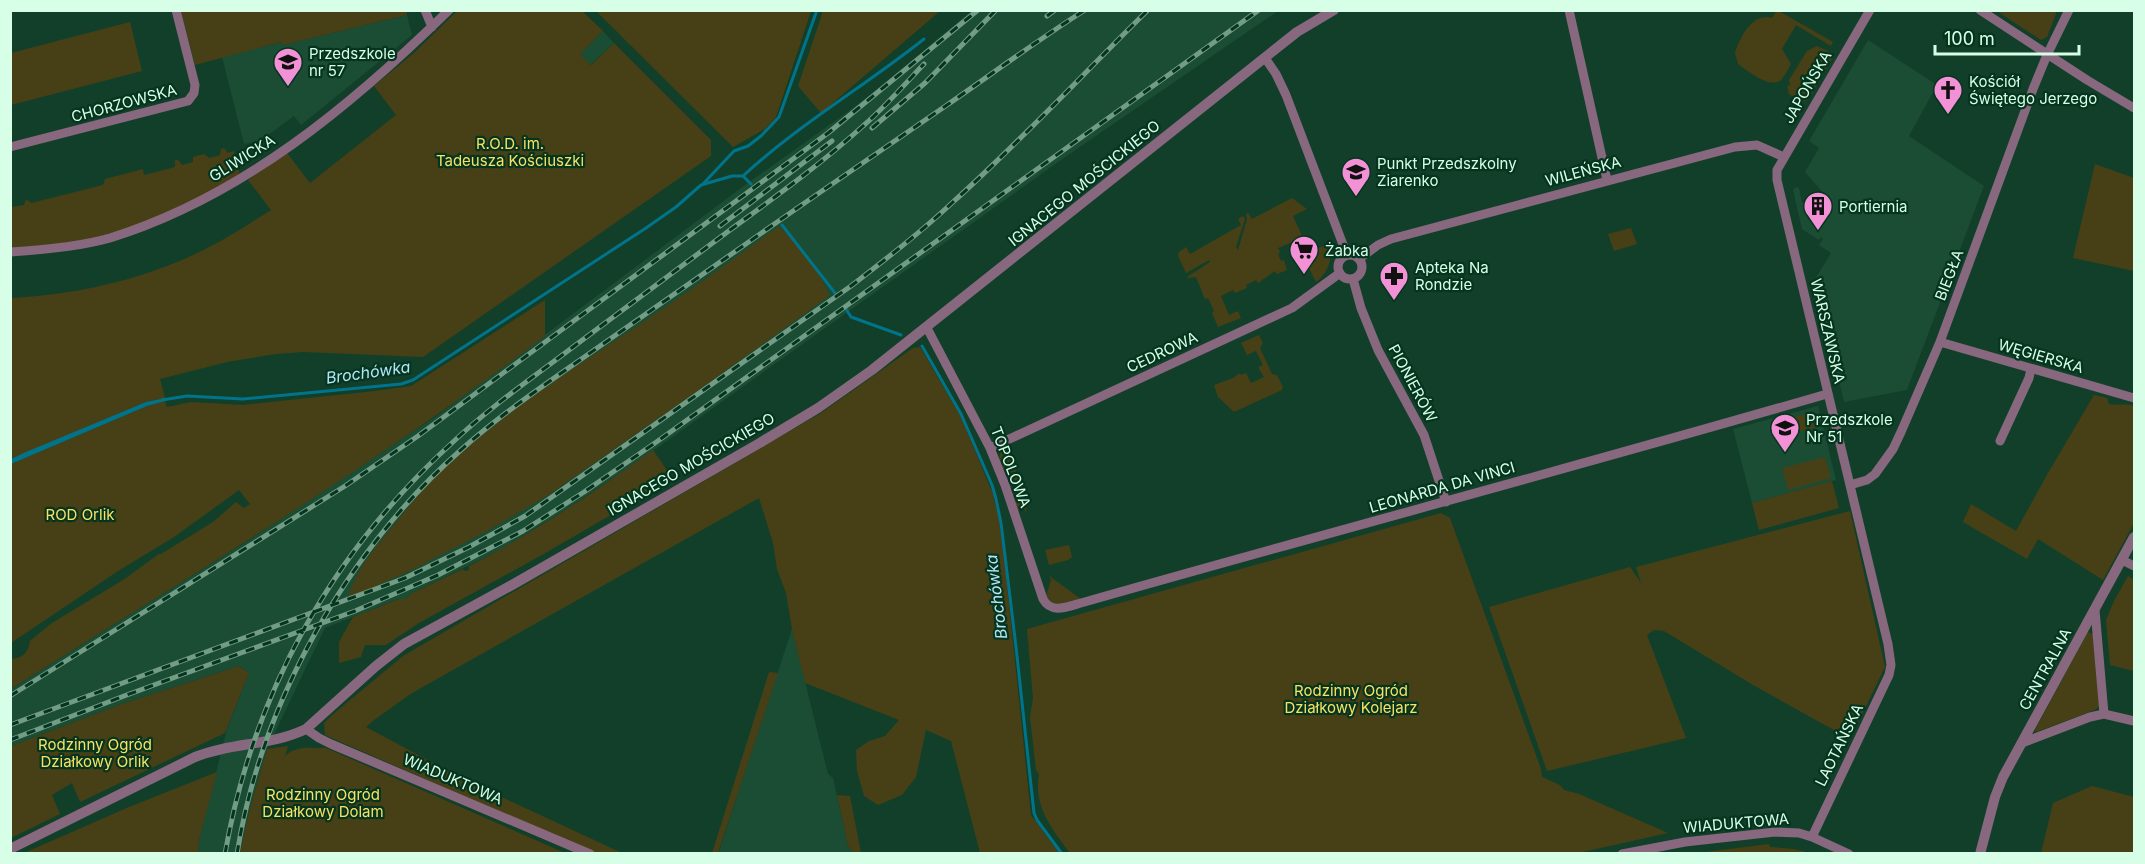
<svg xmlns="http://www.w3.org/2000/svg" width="2145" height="864" font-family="Inter,sans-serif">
<rect width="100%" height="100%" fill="#123f29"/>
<path fill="#1b4c34" d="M971,11H1278L1061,160L633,465L562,512L500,550L410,594L406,599H398L325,628L267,749L248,816L240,853H198L199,840L227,729L249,673L239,666L119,705L11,746V689L249,540L438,415L745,185L867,98Z
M407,15L412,35L301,125L294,116L260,141L244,144L222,57L282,42L283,45Z
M603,31L614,43L590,65L580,54Z
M1868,40L1937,85L1909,136L1984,186L1907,390L1844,402L1815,279L1831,253L1819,245L1823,239L1821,237L1819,240L1802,229L1793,190L1796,187L1799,188L1802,202L1814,210L1832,203L1805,172L1819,148L1809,141Z
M1818,406L1836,480L1752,503L1733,429Z
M792,629L828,774L833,778L848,846L854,853L718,854Z"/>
<path fill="#474016" d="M406,10L407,15L283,45L281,42L195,65L181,11Z
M1777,10L1833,42L1831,46L1796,25L1782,49L1791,64C1788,69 1785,76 1781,80C1769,89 1748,71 1738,64L1735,53C1740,37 1753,12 1772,18Z
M457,11H582L603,31L580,54L591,65L614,43L711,140V156L423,357L303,352L276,354L227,362L160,379L165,398L146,402L11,459V298C82,294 152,278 215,244C234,234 252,222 271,210L248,180L287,153L310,183L396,115L374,86L415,52Z
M596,11H811L776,117L765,129L733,147Z
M823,11V10L940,11L821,113L798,86Z
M1997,11H2057L2047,37L2041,40Z
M130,22L142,71L11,105V53Z
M1817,46L1828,51L1833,57L1808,100L1802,102L1789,94L1787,85L1789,86L1790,84L1789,80L1807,51Z
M224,148L228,153L234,151L239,167V175C212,191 184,206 156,218C110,238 60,246 11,248L10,206L12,207L24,205L26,199L31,203L103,185L105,179L143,169L144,175L175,167V160H178L182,165L193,162V157L204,154L209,158L220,155L221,149Z
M2095,164L2134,178V271L2073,258Z
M1292,198L1307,209L1293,216L1303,238L1278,248L1280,252L1278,254L1281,261L1284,260L1287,270L1277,274L1275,271L1258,283L1256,280L1246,285L1247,288L1235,293L1233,290L1221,296L1229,315L1238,311L1241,318L1218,327L1212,313L1214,311L1208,298L1205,299L1196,277L1188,278L1187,277L1210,262L1209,260L1186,273L1178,256L1179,252L1186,247L1190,254L1241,225L1238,219L1243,216L1245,219L1236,247L1238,250L1247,219L1246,214L1248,213L1252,219Z
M779,226C799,246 819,269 829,295L825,299L703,387L547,496L485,532L410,571L348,598C355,572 371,553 387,533C402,515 416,497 431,481C493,418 573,369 646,320C691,290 735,258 779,226Z
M1631,228L1637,244L1614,251L1608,234Z
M1330,243C1334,256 1327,275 1316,282L1306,262L1310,252Z
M545,300V336C375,466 191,575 11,689L10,654L13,659C25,657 28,651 30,641L52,623L123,580L159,554H161L213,522L236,502L244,508L250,504L239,490L174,537L118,571L11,643V464L147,406L165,401L167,407L191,402L243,405L375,391L411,386Z
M1259,335L1263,343L1260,348L1272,374L1277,375L1283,387L1282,390L1234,412L1218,397L1214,385L1233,378L1240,373L1241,375L1246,373L1251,383L1264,377L1258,367L1263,365L1256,351L1247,355L1241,343Z
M920,347L961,417L993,494L999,519L1004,556L1031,815L1059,853H980L951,741L926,730L916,777L902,795L878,805L864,796L857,771L856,750L869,741L885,736L899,720L805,683L792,629L786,593L777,569L773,543L759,498L412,693L374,720L366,727L467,781L622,853H594L325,735L324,723L331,716L403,656L821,413L913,348Z
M2094,395L2107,398L2109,404C2118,406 2126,403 2134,406V523L2103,580L2038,539L2027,559L1963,522L1971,504L2016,531L2048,473Z
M1813,412L1817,427L1790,434L1786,419Z
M1006,446L1013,461L1026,507V513L1024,508L1018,511L1014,501L1021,498L1013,475L1006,476C1002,465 994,455 1006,446Z
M653,450L673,479L547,552L419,623L386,645H365L361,657L339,663V642L353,617L399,599H406L410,594L463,569L465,571L469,570V566C533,533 595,492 653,450Z
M1825,457L1831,478L1788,490L1782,468Z
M1832,481L1839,508L1759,530L1752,503Z
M1850,511L1885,667L1850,739L1753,685L1664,631L1654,630L1647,635L1686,738L1547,771L1489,607L1630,567L1641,583L1636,567Z
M1441,513L1450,518L1541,769L1542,777L1560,785L1564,790L1579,794L1668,833L1574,854L1070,853C1052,829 1033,806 1039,774L1036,770L1030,717L1033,698L1027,629Z
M1069,545L1072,557L1068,560L1049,565L1045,550Z
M1049,574L1052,578L1081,599C1067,602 1055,609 1046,596L1051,580Z
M2128,576L2134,580V671L2110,665L2106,620L2114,601Z
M2088,632L2093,634L2099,706L2095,710L2036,732L2035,730Z
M239,666L249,673L225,733L80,802L72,783L52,795L60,814L11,838V746L119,705Z
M769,672L778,673L718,853H712Z
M288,746L285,756C296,745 312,748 326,748L565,853H240L248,816L267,749Z
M217,772L199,840L198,853H24L129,807Z
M2092,786L2134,797V853H2041L2053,803Z
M837,795L850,796L861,853H854L848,846Z
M1769,844L1770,847L1794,849L1809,853H1697Z"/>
<path fill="#01748b" d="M165,398V401L147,406L11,464V459L26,452L146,402Z"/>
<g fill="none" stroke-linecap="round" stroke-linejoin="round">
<path stroke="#01748b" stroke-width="3" d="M743,176C798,125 865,86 924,39
M702,185L734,151L748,146L761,136L779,117L817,10
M782,225L835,293
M846,309L851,317L901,335
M922,346L961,414L992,485L996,499L1001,523L1016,647L1034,813L1037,820L1062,854
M162,400L187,396L243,399L401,384L413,380L646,228L676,207L701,185L732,176H743L751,184"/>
<path stroke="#88687e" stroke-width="9" d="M425,10L432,27
M1569,10L1607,180
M1980,10L2087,80L2134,108
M1265,58L1276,74L1286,95L1347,255
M10,147L188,101L194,93L195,85L176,10
M10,252C43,250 78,247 110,238C242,197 352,105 449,10
M1338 267a12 12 0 1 1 24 0a12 12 0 1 1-24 0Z
M1359,259L1378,245L1391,239L1735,147L1757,145L1784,157
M1353,279L1361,308L1378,350L1424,435L1446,502
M927,328L990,448L1005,485L1043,599C1051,614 1067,607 1081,603C1330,532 1579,466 1827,394
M1940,342L2134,398
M2000,441L2029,378L2031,369
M990,448L1292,308L1340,273
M1850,485L1867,480L1875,474L1893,449L1901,432L1940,342L2033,89L2047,55L2069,10
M2122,560L2134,566
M2104,714L2134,721
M306,729L319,738L331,744L590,854
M2022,743L2090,717L2104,714L2095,610
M1812,837L1889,675L1891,665L1888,644L1777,180V170L1870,10
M1622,854L1685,842L1775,832L1799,833L1812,837L1849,854"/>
<path stroke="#88687e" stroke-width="10" d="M10,849L195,757C232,742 271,746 306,729L376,666L404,644L512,585L758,444L818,408L872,370L1297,32L1334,10
M1980,854L1995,797L2003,777L2134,537"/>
<g stroke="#729c85" stroke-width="5">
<path id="rail" d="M1047,16L1055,10
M872,128L925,83L996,10
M720,226L832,141
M10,696L345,486L418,436L828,133L978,10
M10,725L405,578L469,547L525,516L851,286C886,259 921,232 953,202C1021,141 1083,74 1148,10
M10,740L124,696L355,611L438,575L523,531L584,492L655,443L1259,10
M225,854C253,693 332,552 453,442C491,406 535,376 577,344C628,306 679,268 730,230C775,197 821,164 863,126C885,107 904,85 924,64
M237,854C261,703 347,550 462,449C499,416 540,388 580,360C635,322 689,284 743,246C811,198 879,152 947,105C993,73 1038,40 1085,10"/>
</g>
<use href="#rail" stroke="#05341f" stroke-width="3" stroke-dasharray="9" stroke-linecap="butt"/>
</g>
<defs>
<g id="school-pin" transform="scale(1.5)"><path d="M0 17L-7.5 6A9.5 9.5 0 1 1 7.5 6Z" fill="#f391d6" stroke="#05341f"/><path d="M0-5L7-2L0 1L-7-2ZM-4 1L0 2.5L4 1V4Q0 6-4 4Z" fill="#111"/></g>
<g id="church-pin" transform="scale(1.5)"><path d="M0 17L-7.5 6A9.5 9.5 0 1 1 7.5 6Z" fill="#f391d6" stroke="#05341f"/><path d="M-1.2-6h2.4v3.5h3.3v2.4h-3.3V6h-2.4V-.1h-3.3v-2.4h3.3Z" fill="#111"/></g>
<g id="building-pin" transform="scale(1.5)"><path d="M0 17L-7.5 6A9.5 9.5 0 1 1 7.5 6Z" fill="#f391d6" stroke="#05341f"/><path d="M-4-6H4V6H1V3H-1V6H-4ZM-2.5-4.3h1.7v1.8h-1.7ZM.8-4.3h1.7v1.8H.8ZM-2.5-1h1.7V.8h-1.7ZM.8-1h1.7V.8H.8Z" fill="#111"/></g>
<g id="supermarket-pin" transform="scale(1.5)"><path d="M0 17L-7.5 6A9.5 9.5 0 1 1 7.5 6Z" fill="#f391d6" stroke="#05341f"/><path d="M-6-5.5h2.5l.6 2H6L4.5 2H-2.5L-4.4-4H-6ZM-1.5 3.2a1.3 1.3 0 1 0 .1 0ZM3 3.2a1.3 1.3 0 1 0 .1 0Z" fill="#111"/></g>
<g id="pharmacy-pin" transform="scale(1.5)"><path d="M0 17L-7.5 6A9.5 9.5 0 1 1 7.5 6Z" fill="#f391d6" stroke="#05341f"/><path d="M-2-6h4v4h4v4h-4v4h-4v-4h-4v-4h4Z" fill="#111"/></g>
</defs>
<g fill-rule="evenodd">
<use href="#school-pin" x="288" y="62"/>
<use href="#church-pin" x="1948" y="90"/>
<use href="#school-pin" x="1356" y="172"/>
<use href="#building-pin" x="1818" y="206"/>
<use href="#supermarket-pin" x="1304" y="250"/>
<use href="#pharmacy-pin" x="1394" y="276"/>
<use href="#school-pin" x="1785" y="428"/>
</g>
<g text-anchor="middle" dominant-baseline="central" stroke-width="4.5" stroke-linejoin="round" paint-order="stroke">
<g font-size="15" fill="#d7ffe7" stroke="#05341f" text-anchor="start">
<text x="309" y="53">Przedszkole<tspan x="309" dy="17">nr 57</tspan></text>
<text x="1969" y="81">Kościół<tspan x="1969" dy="17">Świętego Jerzego</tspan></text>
<text x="1377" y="163">Punkt Przedszkolny<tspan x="1377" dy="17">Ziarenko</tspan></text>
<text x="1839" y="206">Portiernia</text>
<text x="1325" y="250">Żabka</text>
<text x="1415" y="267">Apteka Na<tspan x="1415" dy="17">Rondzie</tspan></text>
<text x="1806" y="419">Przedszkole<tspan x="1806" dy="17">Nr 51</tspan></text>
</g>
<g font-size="15" fill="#d7ffe7" stroke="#05341f">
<text transform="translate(1807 87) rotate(-60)">JAPOŃSKA</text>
<text transform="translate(124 103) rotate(-15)">CHORZOWSKA</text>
<text transform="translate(242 158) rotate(-32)">GLIWICKA</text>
<text transform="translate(1583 171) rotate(-15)">WILEŃSKA</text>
<text transform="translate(1084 183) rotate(-39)">IGNACEGO MOŚCICKIEGO</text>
<text transform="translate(1949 275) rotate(-69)">BIEGŁA</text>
<text transform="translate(1828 331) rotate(77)">WARSZAWSKA</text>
<text transform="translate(1162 352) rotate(-25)">CEDROWA</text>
<text transform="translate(2041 356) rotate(16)">WĘGIERSKA</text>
<text transform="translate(1413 383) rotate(62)">PIONIERÓW</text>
<text transform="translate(691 464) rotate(-30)">IGNACEGO MOŚCICKIEGO</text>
<text transform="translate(1011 467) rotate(69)">TOPOLOWA</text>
<text transform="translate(1442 487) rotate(-16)">LEONARDA DA VINCI</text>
<text transform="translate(2045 669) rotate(-61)">CENTRALNA</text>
<text transform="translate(1839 745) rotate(-64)">LAOTAŃSKA</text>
<text transform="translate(453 779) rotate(23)">WIADUKTOWA</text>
<text transform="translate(1736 823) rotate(-5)">WIADUKTOWA</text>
</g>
<g font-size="15" fill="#f8e163" stroke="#05341f">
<text x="510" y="143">R.O.D. im.<tspan x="510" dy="17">Tadeusza Kościuszki</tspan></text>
<text x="80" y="514">ROD Orlik</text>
<text x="1351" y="690">Rodzinny Ogród<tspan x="1351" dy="17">Działkowy Kolejarz</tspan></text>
<text x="95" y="744">Rodzinny Ogród<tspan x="95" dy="17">Działkowy Orlik</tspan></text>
<text x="323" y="794">Rodzinny Ogród<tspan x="323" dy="17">Działkowy Dolam</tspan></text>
</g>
<g font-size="16" font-style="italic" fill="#b1e6f6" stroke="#05341f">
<text transform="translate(368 372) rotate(-8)">Brochówka</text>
<text transform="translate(996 597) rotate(-97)">Brochówka</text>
</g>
</g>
<rect width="2145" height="864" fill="none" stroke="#d7ffe7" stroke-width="24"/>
<path d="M1935 45v9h144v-9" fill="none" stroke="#d7ffe7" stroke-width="3"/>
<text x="1944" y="45" font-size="18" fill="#d7ffe7" stroke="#05341f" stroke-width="4.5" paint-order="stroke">100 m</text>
</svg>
